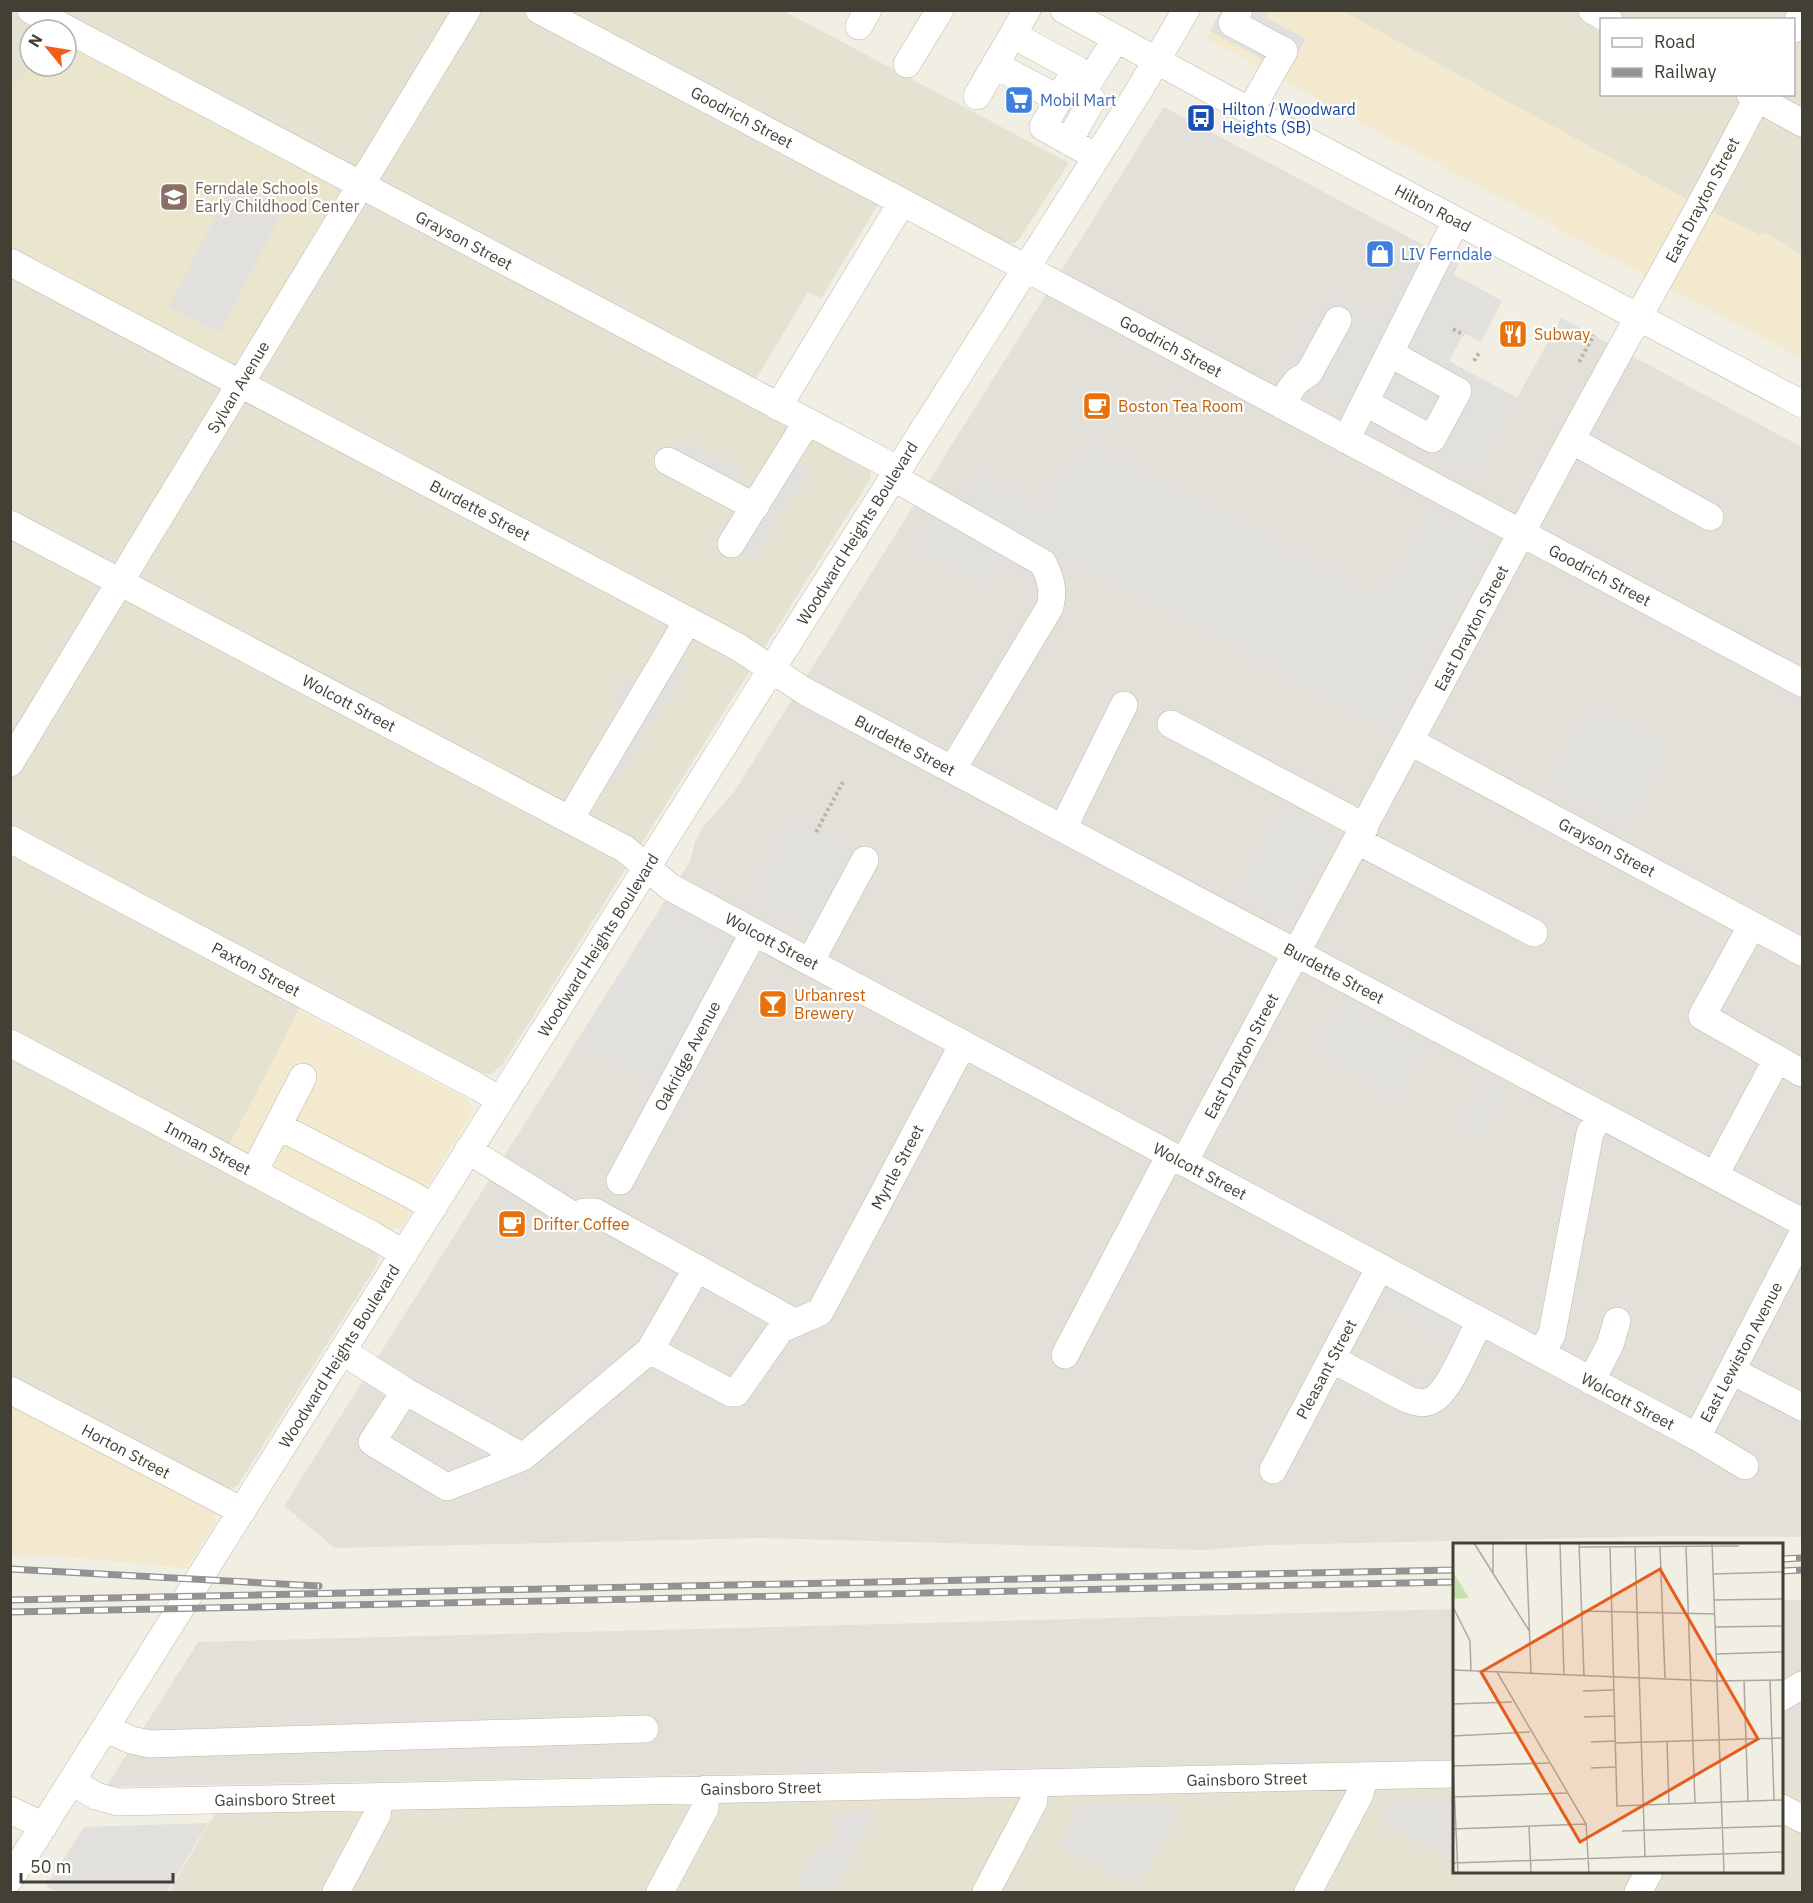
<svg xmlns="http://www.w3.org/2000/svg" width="1813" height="1903" font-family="'IBM Plex Sans',sans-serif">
<rect width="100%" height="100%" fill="#f1efe3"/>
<path fill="#e5e2d2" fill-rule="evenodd" d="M11,11H784L1069,163L1020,238L1015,243H1008L892,182L821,298L808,292L743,401L869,469L871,473L869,481L503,1064L491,1074L479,1073L312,985L292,1022L373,1249L379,1258L375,1268L238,1485L231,1489L222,1487L11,1375V247L227,361L236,363L66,30H30V65L11,96Z
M1342,11H1802V255L1763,232L1760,236L1682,197ZM1602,20H1794V94H1602Z
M1454,1760V1872H1782V1786L1802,1797V1892H169L209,1823L236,1785Z"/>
<path fill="#f3e9cf" d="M1221,11H1342L1682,197L1760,235L1762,232L1802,255V359L1419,154L1206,38Z
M299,1010L467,1099L473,1111L401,1228L385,1229L228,1147Z
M10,1403L208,1507L214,1513L216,1521L187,1568L52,1556H11Z"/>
<path fill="#e3e0d9" d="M1163,108H1166L1459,264L1416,344L1517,398L1561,318L1802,447V1537L1669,1536L1266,1545L1204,1550L758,1538L335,1548L284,1506L663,904L690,861L695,842L703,827L734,792Z
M1782,1600H1802V1797L1782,1786Z
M1454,1609V1760L106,1787L198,1642Z"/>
<path fill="#eae6ce" d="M66,42L336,186L340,192L336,203L243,357L236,363L227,361L11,247L10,96L30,65L66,66Z"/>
<path fill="#e2e0dc" d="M1221,11H1269L1265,17L1306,39L1287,72L1210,31Z
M232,183L283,210L220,333L169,307Z
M1417,245L1457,266L1453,274L1502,301L1481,342L1464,333L1449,361L1517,398L1475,477L1435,456L1437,453L1285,373L1329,291L1379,317Z
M680,437L743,471L734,487L671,454Z
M1092,442L1381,598L1430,508L1492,542L1391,731L963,502L979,473L1043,507L1071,455L1082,461Z
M794,460L810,470L754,560L738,550Z
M932,508L1006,548L986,586L912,546Z
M662,650L689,667L614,786L587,769L624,710L610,701L628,673L642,682Z
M1591,705L1670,747L1627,827L1549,786Z
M1284,807L1336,834L1288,923L1237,896Z
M793,818L852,850L845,862L854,867L816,936L749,899Z
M664,907L734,944L658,1086L578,1041Z
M1342,1000L1427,1046L1397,1102L1373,1090L1377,1082L1321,1051L1325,1043L1321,1040Z
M1486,1077L1506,1088L1478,1140L1458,1130Z
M1397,1290L1462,1325L1453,1342L1388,1306Z
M1454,1797V1861L1381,1822L1392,1798Z
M1079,1804H1177L1179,1809L1137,1888L1058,1846Z
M876,1809L832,1892H794L817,1848L836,1847L834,1812Z
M208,1823L167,1892H57L46,1886L84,1827Z"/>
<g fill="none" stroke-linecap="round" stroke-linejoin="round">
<g stroke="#bcb8a7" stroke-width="28">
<path id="minor" d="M31,10L897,469
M539,10L902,202L1802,683
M1064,10L1216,93L1802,404
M1239,10L1232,23L1284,51L1250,111
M1592,10L1609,20
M859,26L868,10
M1794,29L1802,12
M1013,35L1076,69L1043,127L1097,157
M907,64L940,10
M995,65L1059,99
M1066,86L1092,100L1069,141
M1081,94L1116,39
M1750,94L1802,123
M977,96L1027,10
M10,262L738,647L806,692L1802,1222
M1366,403L1432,439L1458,391L1391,354
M1283,406L1290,390L1297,381L1309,373L1338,320
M778,407L902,202
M1346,440L1456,221
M1571,440L1710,517
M668,461L755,507
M893,477L1043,563C1051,579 1054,590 1050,607L952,770
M10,524L625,849L670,887L1697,1437L1745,1466
M731,544L807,422
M1171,724L1365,827
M1411,742L1802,952
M10,763L467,10
M570,819L688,620
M1063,828L1124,705
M10,839L478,1087L500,1100
M1358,841L1534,933
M1752,925L1702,1016L1802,1073
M810,962L865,860
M10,1043L374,1236L404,1254
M278,1126L412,1195L433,1208
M468,1150L574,1216L584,1212H595L796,1323
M1184,1162C1314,923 1441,682 1570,442C1632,326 1699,212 1759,94
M254,1172L303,1077
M1715,1175L1777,1059
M620,1181L754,932
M650,1350L697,1268
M342,1351L405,1391L372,1442L447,1487L523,1457
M1541,1354L1552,1334L1590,1133L1601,1115
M1065,1355L1170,1155
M1332,1359L1407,1399C1416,1403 1425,1405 1434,1399C1450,1390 1470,1339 1480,1321
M1732,1371L1802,1407
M1591,1381L1610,1345L1617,1321
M10,1390L242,1511
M405,1391L523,1457L650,1350L731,1393H736L781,1329L820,1312L963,1044
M1697,1437L1802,1235
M1273,1470L1380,1267
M1782,1697L1802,1685
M105,1728L131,1740L150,1744L645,1729
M72,1782L96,1796L118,1802L1454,1774
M1782,1808L1802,1819
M10,1810L44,1826
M10,1879L783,651L1138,92L1186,10
M336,1892L377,1815L380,1797
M660,1892L705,1808L706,1789
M986,1892L1034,1801V1783
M1308,1892L1359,1796L1365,1776
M1638,1892L1649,1872"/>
</g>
<path stroke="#bdb698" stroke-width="4" stroke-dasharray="3 3" stroke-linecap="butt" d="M1453,329L1464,335
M1474,361L1479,353
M1579,362L1594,335
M816,832L843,782"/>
<use href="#minor" stroke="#fff" stroke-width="27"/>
<g stroke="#939393" stroke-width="7">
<path id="rail" d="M1782,1559L1802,1558
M10,1569L319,1586
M1782,1571L1802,1570
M10,1600L1454,1570
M10,1612L1454,1582"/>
</g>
<use href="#rail" stroke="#fff" stroke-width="4.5" stroke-dasharray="14" stroke-linecap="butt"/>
</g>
<defs>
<g id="supermarket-square" transform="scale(1.5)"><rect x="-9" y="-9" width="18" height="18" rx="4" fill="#3f7fe0" stroke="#fff"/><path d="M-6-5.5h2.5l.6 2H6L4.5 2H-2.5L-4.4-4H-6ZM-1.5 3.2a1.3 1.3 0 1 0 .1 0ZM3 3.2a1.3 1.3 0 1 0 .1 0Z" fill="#fff"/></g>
<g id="bus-square" transform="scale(1.5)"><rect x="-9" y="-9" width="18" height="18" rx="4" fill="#1a4fb4" stroke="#fff"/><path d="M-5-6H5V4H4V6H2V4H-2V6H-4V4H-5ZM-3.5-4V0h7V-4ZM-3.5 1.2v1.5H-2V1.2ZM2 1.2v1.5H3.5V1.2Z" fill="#fff"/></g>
<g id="school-square" transform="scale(1.5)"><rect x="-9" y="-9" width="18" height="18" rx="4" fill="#8d6e63" stroke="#fff"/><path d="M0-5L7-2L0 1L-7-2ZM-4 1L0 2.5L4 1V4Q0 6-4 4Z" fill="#fff"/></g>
<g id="shop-square" transform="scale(1.5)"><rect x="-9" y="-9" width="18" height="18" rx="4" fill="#3f7fe0" stroke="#fff"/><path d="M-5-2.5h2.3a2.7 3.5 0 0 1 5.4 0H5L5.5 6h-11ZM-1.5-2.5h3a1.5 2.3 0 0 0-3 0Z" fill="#fff"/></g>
<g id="restaurant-square" transform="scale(1.5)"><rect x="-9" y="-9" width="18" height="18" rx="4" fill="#e8710a" stroke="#fff"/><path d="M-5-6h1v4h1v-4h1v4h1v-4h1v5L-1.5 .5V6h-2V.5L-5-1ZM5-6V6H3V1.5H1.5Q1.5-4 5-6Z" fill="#fff"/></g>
<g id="cafe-square" transform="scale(1.5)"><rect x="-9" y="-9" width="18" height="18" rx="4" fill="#e8710a" stroke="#fff"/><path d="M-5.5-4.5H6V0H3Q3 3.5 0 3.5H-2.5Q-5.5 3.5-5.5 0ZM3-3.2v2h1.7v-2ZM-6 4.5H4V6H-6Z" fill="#fff"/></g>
<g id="bar-square" transform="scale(1.5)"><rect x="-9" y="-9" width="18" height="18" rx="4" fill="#e8710a" stroke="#fff"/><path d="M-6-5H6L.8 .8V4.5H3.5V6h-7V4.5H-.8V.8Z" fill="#fff"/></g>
</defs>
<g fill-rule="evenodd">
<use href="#supermarket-square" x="1019" y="100"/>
<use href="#bus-square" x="1201" y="118"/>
<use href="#school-square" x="174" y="197"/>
<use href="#shop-square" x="1380" y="254"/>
<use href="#restaurant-square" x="1513" y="334"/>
<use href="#cafe-square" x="1097" y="406"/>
<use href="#bar-square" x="773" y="1004"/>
<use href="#cafe-square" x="512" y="1224"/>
</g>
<g text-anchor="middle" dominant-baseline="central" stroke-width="4.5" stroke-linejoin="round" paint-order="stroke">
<g font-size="16" fill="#366cbe" stroke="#fff" text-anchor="start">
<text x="1040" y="100">Mobil Mart</text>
<text x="1401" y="254">LIV Ferndale</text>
</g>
<g font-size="16" fill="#164399" stroke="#fff" text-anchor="start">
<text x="1222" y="109">Hilton / Woodward<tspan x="1222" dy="18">Heights (SB)</tspan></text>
</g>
<g font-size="16" fill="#423f34" stroke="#fff">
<text transform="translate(742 117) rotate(28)">Goodrich Street</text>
<text transform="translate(1702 200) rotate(-62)">East Drayton Street</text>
<text transform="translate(1433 208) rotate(28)">Hilton Road</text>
<text transform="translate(464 240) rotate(28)">Grayson Street</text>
<text transform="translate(1171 346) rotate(28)">Goodrich Street</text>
<text transform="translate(238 387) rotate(-59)">Sylvan Avenue</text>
<text transform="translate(480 510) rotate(28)">Burdette Street</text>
<text transform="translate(857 533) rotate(-58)">Woodward Heights Boulevard</text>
<text transform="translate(1600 575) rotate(28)">Goodrich Street</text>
<text transform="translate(1471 628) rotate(-62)">East Drayton Street</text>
<text transform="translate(349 703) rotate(28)">Wolcott Street</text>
<text transform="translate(905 745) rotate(28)">Burdette Street</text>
<text transform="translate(1607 847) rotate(28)">Grayson Street</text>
<text transform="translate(772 941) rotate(28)">Wolcott Street</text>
<text transform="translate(598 945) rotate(-58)">Woodward Heights Boulevard</text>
<text transform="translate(256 969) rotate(28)">Paxton Street</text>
<text transform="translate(1334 973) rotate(28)">Burdette Street</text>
<text transform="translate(687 1056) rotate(-62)">Oakridge Avenue</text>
<text transform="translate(1241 1056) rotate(-62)">East Drayton Street</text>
<text transform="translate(208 1148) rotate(28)">Inman Street</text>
<text transform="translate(897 1167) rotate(-62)">Myrtle Street</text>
<text transform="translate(1200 1171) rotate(28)">Wolcott Street</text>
<text transform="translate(1741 1352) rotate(-62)">East Lewiston Avenue</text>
<text transform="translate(339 1356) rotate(-58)">Woodward Heights Boulevard</text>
<text transform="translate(1326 1369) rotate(-62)">Pleasant Street</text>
<text transform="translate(1628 1401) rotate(28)">Wolcott Street</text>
<text transform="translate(126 1451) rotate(28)">Horton Street</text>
<text transform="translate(1247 1779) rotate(-1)">Gainsboro Street</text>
<text transform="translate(761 1788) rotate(-1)">Gainsboro Street</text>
<text transform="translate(275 1799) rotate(-1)">Gainsboro Street</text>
</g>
<g font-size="16" fill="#785e54" stroke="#fff" text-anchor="start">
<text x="195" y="188">Ferndale Schools<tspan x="195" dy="18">Early Childhood Center</tspan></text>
</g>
<g font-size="16" fill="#c56008" stroke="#fff" text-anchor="start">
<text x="1534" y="334">Subway</text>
<text x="1118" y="406">Boston Tea Room</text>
<text x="794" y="995">Urbanrest<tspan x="794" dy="18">Brewery</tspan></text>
<text x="533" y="1224">Drifter Coffee</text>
</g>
</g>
<g transform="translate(1453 1543)">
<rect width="330" height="330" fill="#f1efe3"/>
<path d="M0,29L16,55L0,56Z" fill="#c3e4ad"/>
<path fill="none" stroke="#aba99d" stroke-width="1.5" d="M21,0L77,89M40,0V31M73,0L78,130M107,0L111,132M126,0L131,132M259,0L271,330M126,4L286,3M157,4L164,263L330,257M182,4L192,314M207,4L212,135M233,4L242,260M260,31L330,29M261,57L330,56M0,64L17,98L18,128M129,68L262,71M262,84L330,83M263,111L330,109M0,127L260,138L330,137M44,129L133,281L136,330M291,137L295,258M317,137L321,257M130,148L160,147M0,161L59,159M131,174L161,173M0,193L77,189M214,198L216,261M138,199L162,198M162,200L330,195M0,222L5,330M0,223L96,220M138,225L163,224M0,254L114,250M76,283L78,330M0,286L133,281M169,288L330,283M0,320L330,309"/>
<path fill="#e85c1b" fill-opacity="0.15" stroke="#e85c1b" stroke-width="3" d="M207,26L305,196L127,299L28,129Z"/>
<rect width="330" height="330" fill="none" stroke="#423f34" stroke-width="3"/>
</g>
<rect width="1813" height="1903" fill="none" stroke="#423f34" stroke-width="24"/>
<rect x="1600" y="18" width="195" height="78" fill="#ffffff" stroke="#b3b2ae" stroke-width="1.5"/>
<rect x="1612" y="38" width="30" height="9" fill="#ffffff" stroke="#b3b2ae" stroke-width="1.5"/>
<text x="1654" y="48" font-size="18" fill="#423f34">Road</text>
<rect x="1612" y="68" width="30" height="9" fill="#939393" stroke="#b3b2ae" stroke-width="1.5"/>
<text x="1654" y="78" font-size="18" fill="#423f34">Railway</text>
<g transform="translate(48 48) rotate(300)"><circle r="28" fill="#ffffff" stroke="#b3b2ae" stroke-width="1.5"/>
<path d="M0-4.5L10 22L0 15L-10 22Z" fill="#f15d1a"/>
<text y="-9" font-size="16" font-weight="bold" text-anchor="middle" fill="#423f34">N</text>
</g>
<path d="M21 1873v9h152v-9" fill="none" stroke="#423f34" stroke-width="3"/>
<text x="30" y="1873" font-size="18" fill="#423f34" stroke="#ffffff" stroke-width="4.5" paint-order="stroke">50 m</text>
</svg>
